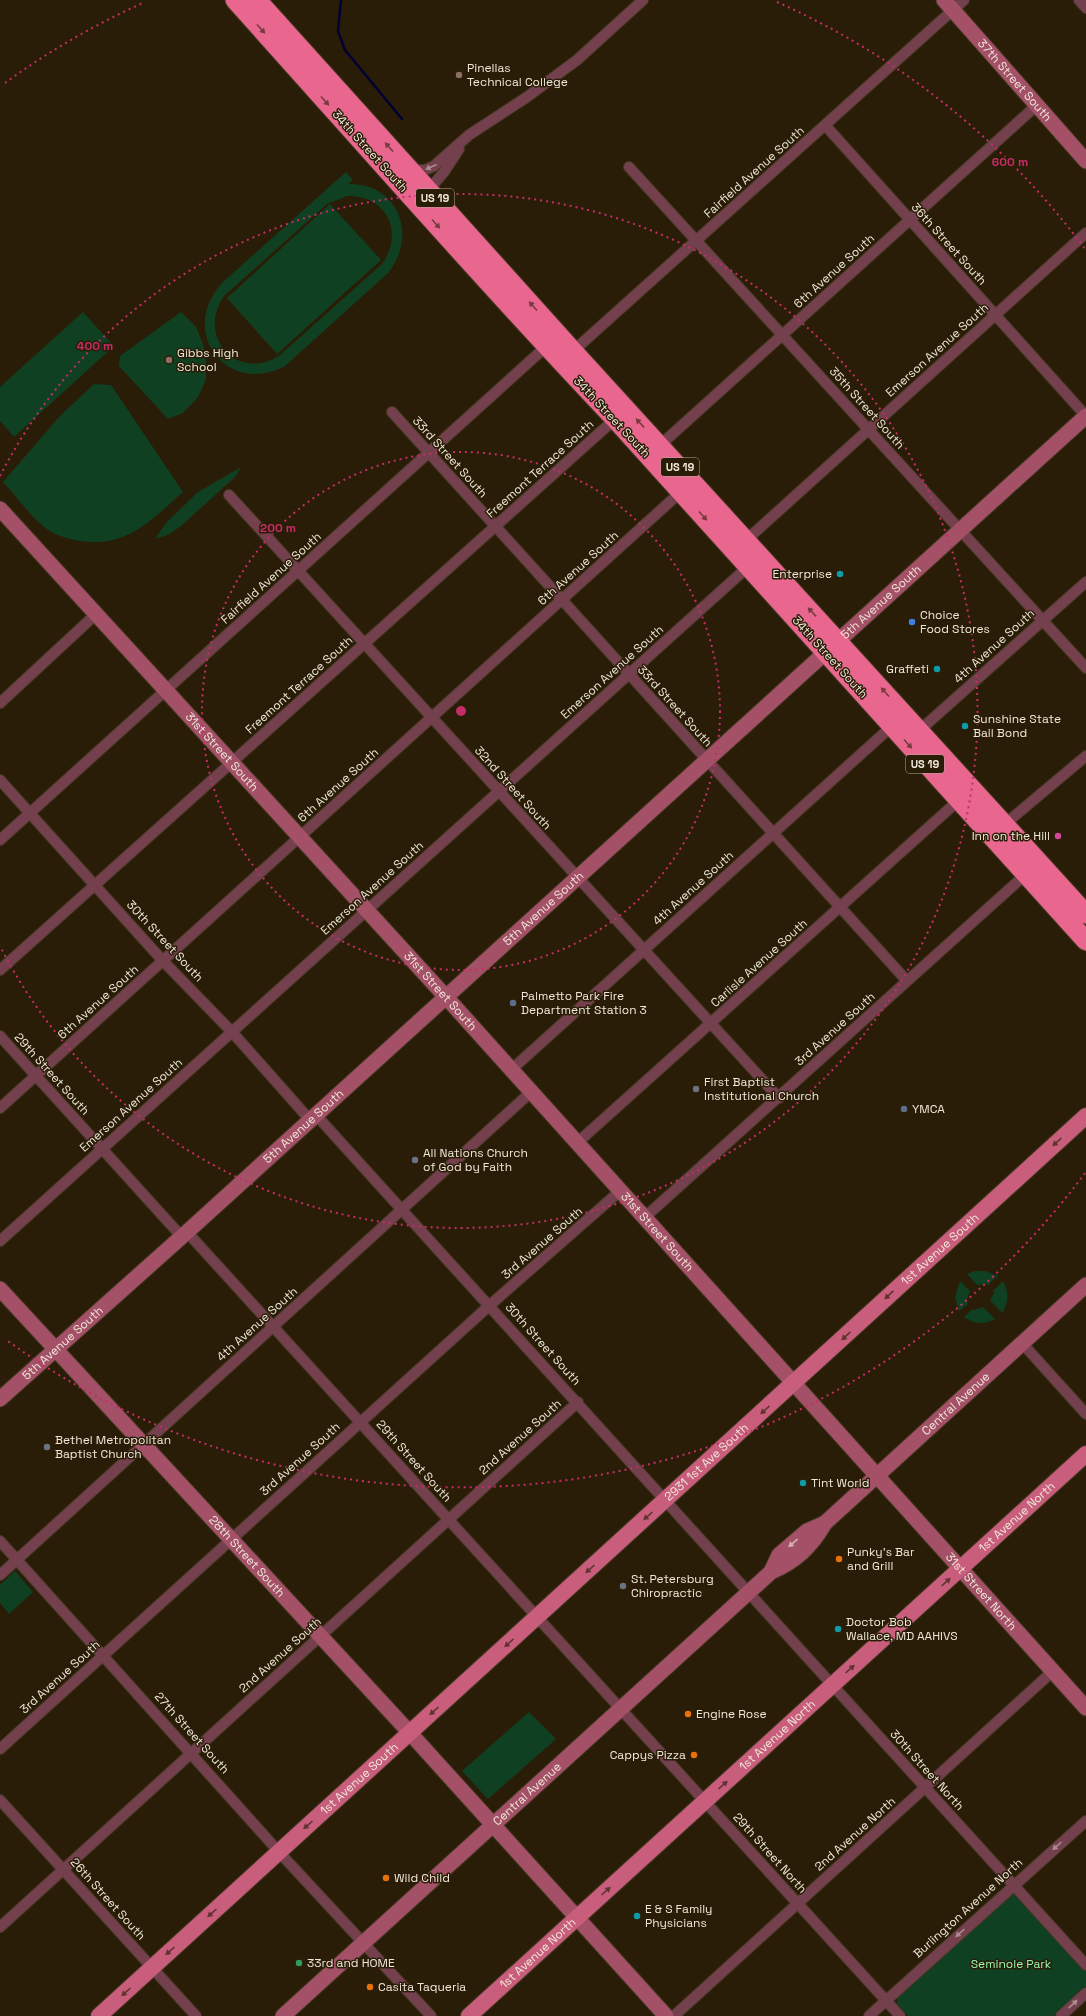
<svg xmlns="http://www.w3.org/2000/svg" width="1086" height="2016" font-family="'Space Grotesk',sans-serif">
<rect width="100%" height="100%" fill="#2a1d07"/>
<path fill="#104022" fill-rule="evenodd" d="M346,172L353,180L348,184C399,183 418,236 388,273L285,366C226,397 177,330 223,282ZM347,196C386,195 405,232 382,264L279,356C237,382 196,337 224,296L327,204Z
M330,204L381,260L277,354L227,298Z
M83,312L114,346L14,437L0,421V387Z
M181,312L196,327L203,344L206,361V380L198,397L183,413L168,419L119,366L120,356Z
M94,384L111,385L183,492C149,522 125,550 75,540C64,538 50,533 42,525C28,513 16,496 3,482L60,416Z
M241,467L235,477L182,525L170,534L155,539L166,523L198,492Z
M975,1271H985L998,1276L988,1285L986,1284L977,1285L967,1274Z
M960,1281L970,1291L966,1301L968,1304L959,1311L955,1297Z
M1003,1281C1009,1292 1009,1303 1002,1313L990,1300L994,1293L993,1291Z
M983,1307L995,1319C984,1325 974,1324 964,1317L973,1309L974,1310Z
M15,1571L33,1592L9,1614L0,1603V1585Z
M529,1712L556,1739L488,1799L462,1771Z
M1012,1892L1018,1893L1086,1968V1987L1053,2016H908L897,2004V1996Z"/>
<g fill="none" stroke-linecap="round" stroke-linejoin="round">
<path stroke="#003" stroke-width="2.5" d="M341,0L338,31L345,50L402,119"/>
<g stroke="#463924" stroke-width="12">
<path id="street" d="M1079,0L1086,8
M825,125L1086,416
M629,167L1086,668
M409,170H425L434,166L469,135L527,97L577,60L643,0
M428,191L444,172L459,149
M571,353L964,0
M392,412L907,981
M657,448L1037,105
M229,495L779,1098
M743,543L1086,233
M0,703L95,615
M920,730L1086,582
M0,780L163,961L232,1032L310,1120
M1005,824L1086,756
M0,840L550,343
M0,970L615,419
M0,1036L182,1237
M511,1070L892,726
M0,1108L684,489
M316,1115L1086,1965
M577,1143L959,800
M644,1218L1026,874
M187,1232L900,2016
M0,1241L750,565
M1022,1343L1086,1414
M0,1541L279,1852L431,2016
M0,1575L531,1092
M0,1749L490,1305L620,1191
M0,1800L196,2016
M0,1927L578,1402
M674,2016L1053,1671
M869,2016L1086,1821
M1061,2016L1086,1993"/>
</g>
<g stroke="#463924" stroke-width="17">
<g id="secondary">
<path id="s1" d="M944,0L1086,161"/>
<path id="s2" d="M0,509L446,997L1086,1708"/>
<path id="s3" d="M0,1289L410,1733L666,2016"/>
<path id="s4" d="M0,1399L187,1232L1086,416"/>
<path d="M771,1572L779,1555L807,1531L825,1523"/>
<path id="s5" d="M283,2016L771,1572C796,1561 811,1547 825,1523L1086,1285"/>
</g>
</g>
<g stroke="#463924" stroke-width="18">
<g id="primary">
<path id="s6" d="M99,2016L1086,1116"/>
<path id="s7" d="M469,2016L1086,1454"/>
</g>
</g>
<g stroke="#463924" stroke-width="21">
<path id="highway" d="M235,0C361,140 485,282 615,419L1086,941
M257,0L574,352L1086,914"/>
</g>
<use href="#street" stroke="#74404e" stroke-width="10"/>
<use href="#secondary" stroke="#a45168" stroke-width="15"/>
<use href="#primary" stroke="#c85d7c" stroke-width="16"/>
<use href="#highway" stroke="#e9678e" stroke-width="19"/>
</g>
<defs><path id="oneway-solid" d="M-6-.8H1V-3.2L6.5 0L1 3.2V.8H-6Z"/></defs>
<g fill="#763b3d">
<use href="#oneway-solid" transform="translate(261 29) rotate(48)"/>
<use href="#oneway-solid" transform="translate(325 101) rotate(48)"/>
<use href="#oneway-solid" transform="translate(389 147) rotate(-132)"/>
<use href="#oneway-solid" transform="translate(436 224) rotate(48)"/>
<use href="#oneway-solid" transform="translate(533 306) rotate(-132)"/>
<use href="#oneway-solid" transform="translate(640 423) rotate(-133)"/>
<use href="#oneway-solid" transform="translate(703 516) rotate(48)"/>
<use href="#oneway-solid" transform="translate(812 612) rotate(-133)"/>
<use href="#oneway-solid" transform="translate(885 692) rotate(-132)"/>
<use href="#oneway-solid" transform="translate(908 744) rotate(48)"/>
</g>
<g fill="#ab8b8d">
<use href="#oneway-solid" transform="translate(431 167) rotate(155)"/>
<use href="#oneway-solid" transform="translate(1057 1846) rotate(138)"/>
<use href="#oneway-solid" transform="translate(960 1933) rotate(138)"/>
<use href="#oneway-solid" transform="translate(1073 2004) rotate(-43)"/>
</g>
<g fill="#613330">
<use href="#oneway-solid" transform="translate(1057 1142) rotate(138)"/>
<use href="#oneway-solid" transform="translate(889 1295) rotate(137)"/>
<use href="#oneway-solid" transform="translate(846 1336) rotate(137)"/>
<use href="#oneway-solid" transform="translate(765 1410) rotate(138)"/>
<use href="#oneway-solid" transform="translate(648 1516) rotate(138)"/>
<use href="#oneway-solid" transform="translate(590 1569) rotate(138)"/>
<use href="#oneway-solid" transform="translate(946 1582) rotate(-42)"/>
<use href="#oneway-solid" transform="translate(509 1643) rotate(138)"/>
<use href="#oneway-solid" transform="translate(850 1669) rotate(-42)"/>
<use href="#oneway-solid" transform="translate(434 1711) rotate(138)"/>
<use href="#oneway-solid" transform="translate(723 1785) rotate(-42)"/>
<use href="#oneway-solid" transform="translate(308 1825) rotate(138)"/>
<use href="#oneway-solid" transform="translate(606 1891) rotate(-42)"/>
<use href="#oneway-solid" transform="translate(212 1913) rotate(138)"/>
<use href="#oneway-solid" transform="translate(170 1951) rotate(138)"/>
<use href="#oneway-solid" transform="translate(126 1992) rotate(138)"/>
</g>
<use fill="#d5b2b1" href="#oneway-solid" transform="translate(793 1543) rotate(139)"/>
<g fill="none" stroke="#c62d68" stroke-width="2" stroke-dasharray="2 4">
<circle cx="461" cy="711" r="259"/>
<path d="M0 476A517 517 0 1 1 0 946"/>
<path d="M1085 1173A776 776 0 0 1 5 1339M5 83A776 776 0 0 1 145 2M777 2A776 776 0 0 1 1085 249"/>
</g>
<g fill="#8d6e63" stroke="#2a1d07" stroke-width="1.5">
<circle cx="459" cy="75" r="4"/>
<circle cx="169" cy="360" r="4"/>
</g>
<g fill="#0f9aa8" stroke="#2a1d07" stroke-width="1.5">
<circle cx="840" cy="574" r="4"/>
<circle cx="937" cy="669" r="4"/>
<circle cx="965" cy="726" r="4"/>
<circle cx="803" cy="1483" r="4"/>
<circle cx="838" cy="1629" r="4"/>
<circle cx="637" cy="1916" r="4"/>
</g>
<circle fill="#3f7fe0" stroke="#2a1d07" stroke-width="1.5" cx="912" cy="622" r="4"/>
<circle fill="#d1479c" stroke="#2a1d07" stroke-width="1.5" cx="1058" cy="836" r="4"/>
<g fill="#5c6f8a" stroke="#2a1d07" stroke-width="1.5">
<circle cx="513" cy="1003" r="4"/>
<circle cx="904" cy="1109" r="4"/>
</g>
<g fill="#6b7280" stroke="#2a1d07" stroke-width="1.5">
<circle cx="696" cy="1089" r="4"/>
<circle cx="415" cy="1160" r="4"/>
<circle cx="47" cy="1447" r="4"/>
<circle cx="623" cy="1586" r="4"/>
</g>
<g fill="#e8710a" stroke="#2a1d07" stroke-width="1.5">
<circle cx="839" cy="1559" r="4"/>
<circle cx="688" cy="1714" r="4"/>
<circle cx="694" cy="1755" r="4"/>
<circle cx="386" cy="1878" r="4"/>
<circle cx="370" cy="1987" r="4"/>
</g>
<circle fill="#2e9e5b" stroke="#2a1d07" stroke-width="1.5" cx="299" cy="1963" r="4"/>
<g text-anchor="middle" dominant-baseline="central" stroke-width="3" stroke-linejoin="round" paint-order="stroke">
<g fill="#2a1d07" stroke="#b4aa9a" stroke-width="1">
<rect x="416" y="189" width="38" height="18" rx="3"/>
<rect x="661" y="458" width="38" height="18" rx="3"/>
<rect x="906" y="755" width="38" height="18" rx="3"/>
</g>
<g font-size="11" font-weight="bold" fill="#efe7d9">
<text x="435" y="198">US 19</text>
<text x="680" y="467">US 19</text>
<text x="925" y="764">US 19</text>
</g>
<g font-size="12" fill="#efe7d9" stroke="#2a1d07" text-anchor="start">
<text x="467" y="68">Pinellas<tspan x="467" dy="14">Technical College</tspan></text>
<text x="177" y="353">Gibbs High<tspan x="177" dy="14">School</tspan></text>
<text x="832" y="574" text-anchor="end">Enterprise</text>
<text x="920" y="615">Choice<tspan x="920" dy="14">Food Stores</tspan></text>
<text x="929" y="669" text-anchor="end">Graffeti</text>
<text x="973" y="719">Sunshine State<tspan x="973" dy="14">Bail Bond</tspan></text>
<text x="1050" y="836" text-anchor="end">Inn on the Hill</text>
<text x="521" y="996">Palmetto Park Fire<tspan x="521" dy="14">Department Station 3</tspan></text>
<text x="704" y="1082">First Baptist<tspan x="704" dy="14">Institutional Church</tspan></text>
<text x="912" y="1109">YMCA</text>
<text x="423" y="1153">All Nations Church<tspan x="423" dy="14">of God by Faith</tspan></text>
<text x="55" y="1440">Bethel Metropolitan<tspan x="55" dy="14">Baptist Church</tspan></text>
<text x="811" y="1483">Tint World</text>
<text x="847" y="1552">Punky's Bar<tspan x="847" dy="14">and Grill</tspan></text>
<text x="631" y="1579">St. Petersburg<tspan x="631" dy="14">Chiropractic</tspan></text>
<text x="846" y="1622">Doctor Bob<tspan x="846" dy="14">Wallace, MD AAHIVS</tspan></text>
<text x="696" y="1714">Engine Rose</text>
<text x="686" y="1755" text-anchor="end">Cappys Pizza</text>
<text x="394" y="1878">Wild Child</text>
<text x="645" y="1909">E &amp; S Family<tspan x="645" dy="14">Physicians</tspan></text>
<text x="307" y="1963">33rd and HOME</text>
<text x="378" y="1987">Casita Taqueria</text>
</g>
<g font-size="12" fill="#efe7d9" stroke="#2a1d07">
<text stroke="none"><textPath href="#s1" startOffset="107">37th Street South</textPath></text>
<text transform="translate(370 151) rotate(48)">34th Street South</text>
<text transform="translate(754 172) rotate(-42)">Fairfield Avenue South</text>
<text transform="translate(949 244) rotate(48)">36th Street South</text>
<text transform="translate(834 271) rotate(-42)">6th Avenue South</text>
<text transform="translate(937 350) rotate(-42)">Emerson Avenue South</text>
<text transform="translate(867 408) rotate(48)">35th Street South</text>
<text transform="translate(612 417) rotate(47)">34th Street South</text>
<text transform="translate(450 457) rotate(48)">33rd Street South</text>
<text transform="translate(540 469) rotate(-42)">Freemont Terrace South</text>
<text transform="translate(578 568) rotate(-42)">6th Avenue South</text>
<text transform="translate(271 578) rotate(-42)">Fairfield Avenue South</text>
<text stroke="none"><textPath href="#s4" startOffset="1188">5th Avenue South</textPath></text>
<text transform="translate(994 646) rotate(-42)">4th Avenue South</text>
<text transform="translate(830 657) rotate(48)">34th Street South</text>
<text transform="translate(612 672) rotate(-42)">Emerson Avenue South</text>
<text transform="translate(299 685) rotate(-42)">Freemont Terrace South</text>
<text transform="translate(675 706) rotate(48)">33rd Street South</text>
<text stroke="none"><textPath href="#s2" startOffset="329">31st Street South</textPath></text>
<text transform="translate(338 785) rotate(-42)">6th Avenue South</text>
<text transform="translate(513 788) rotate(48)">32nd Street South</text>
<text transform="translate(372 888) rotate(-42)">Emerson Avenue South</text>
<text transform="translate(693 888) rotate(-42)">4th Avenue South</text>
<text stroke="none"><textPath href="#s4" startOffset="732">5th Avenue South</textPath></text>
<text transform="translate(165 941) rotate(47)">30th Street South</text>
<text transform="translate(759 963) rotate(-42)">Carlisle Avenue South</text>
<text stroke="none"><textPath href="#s2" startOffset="653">31st Street South</textPath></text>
<text transform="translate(98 1002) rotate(-42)">6th Avenue South</text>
<text transform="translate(835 1029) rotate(-42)">3rd Avenue South</text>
<text transform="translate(52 1074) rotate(48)">29th Street South</text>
<text transform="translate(131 1105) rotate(-42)">Emerson Avenue South</text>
<text stroke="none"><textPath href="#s4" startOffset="408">5th Avenue South</textPath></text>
<text stroke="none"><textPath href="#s2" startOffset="977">31st Street South</textPath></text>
<text transform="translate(542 1243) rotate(-41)">3rd Avenue South</text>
<text stroke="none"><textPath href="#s6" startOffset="1138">1st Avenue South</textPath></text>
<text transform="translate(257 1324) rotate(-42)">4th Avenue South</text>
<text stroke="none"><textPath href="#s4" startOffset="84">5th Avenue South</textPath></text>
<text transform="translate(543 1344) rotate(48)">30th Street South</text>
<text stroke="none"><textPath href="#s5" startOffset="911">Central Avenue</textPath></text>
<text transform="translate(520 1437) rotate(-42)">2nd Avenue South</text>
<text transform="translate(300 1459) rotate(-42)">3rd Avenue South</text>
<text transform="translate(414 1461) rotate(48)">29th Street South</text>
<text stroke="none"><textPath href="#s6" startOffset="822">2931 1st Ave South</textPath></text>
<text stroke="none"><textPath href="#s7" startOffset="741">1st Avenue North</textPath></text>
<text stroke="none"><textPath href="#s3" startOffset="364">28th Street South</textPath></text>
<text stroke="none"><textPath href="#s2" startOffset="1461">31st Street North</textPath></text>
<text transform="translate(280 1655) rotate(-42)">2nd Avenue South</text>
<text transform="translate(60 1677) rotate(-42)">3rd Avenue South</text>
<text transform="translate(192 1733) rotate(48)">27th Street South</text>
<text stroke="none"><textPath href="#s7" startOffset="417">1st Avenue North</textPath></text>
<text transform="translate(927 1770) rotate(48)">30th Street North</text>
<text stroke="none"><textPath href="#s6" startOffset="352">1st Avenue South</textPath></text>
<text stroke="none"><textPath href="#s5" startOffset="330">Central Avenue</textPath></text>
<text transform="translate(855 1834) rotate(-42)">2nd Avenue North</text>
<text transform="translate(770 1853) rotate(48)">29th Street North</text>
<text transform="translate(108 1899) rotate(48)">26th Street South</text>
<text transform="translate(968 1908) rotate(-42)">Burlington Avenue North</text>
<text stroke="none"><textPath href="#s7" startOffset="93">1st Avenue North</textPath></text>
</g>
<g font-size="12" fill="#94f7b2" stroke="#2a1d07">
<text x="1011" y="1964">Seminole Park</text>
</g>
</g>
<circle cx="461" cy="711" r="6" fill="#c62d68" stroke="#2a1d07" stroke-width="2"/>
<g font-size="12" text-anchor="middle" font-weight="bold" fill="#c62d68" stroke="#2a1d07" stroke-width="3" stroke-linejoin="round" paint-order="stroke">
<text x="1010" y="166">600 m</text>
<text x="95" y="350">400 m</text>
<text x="278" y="532">200 m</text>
</g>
</svg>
